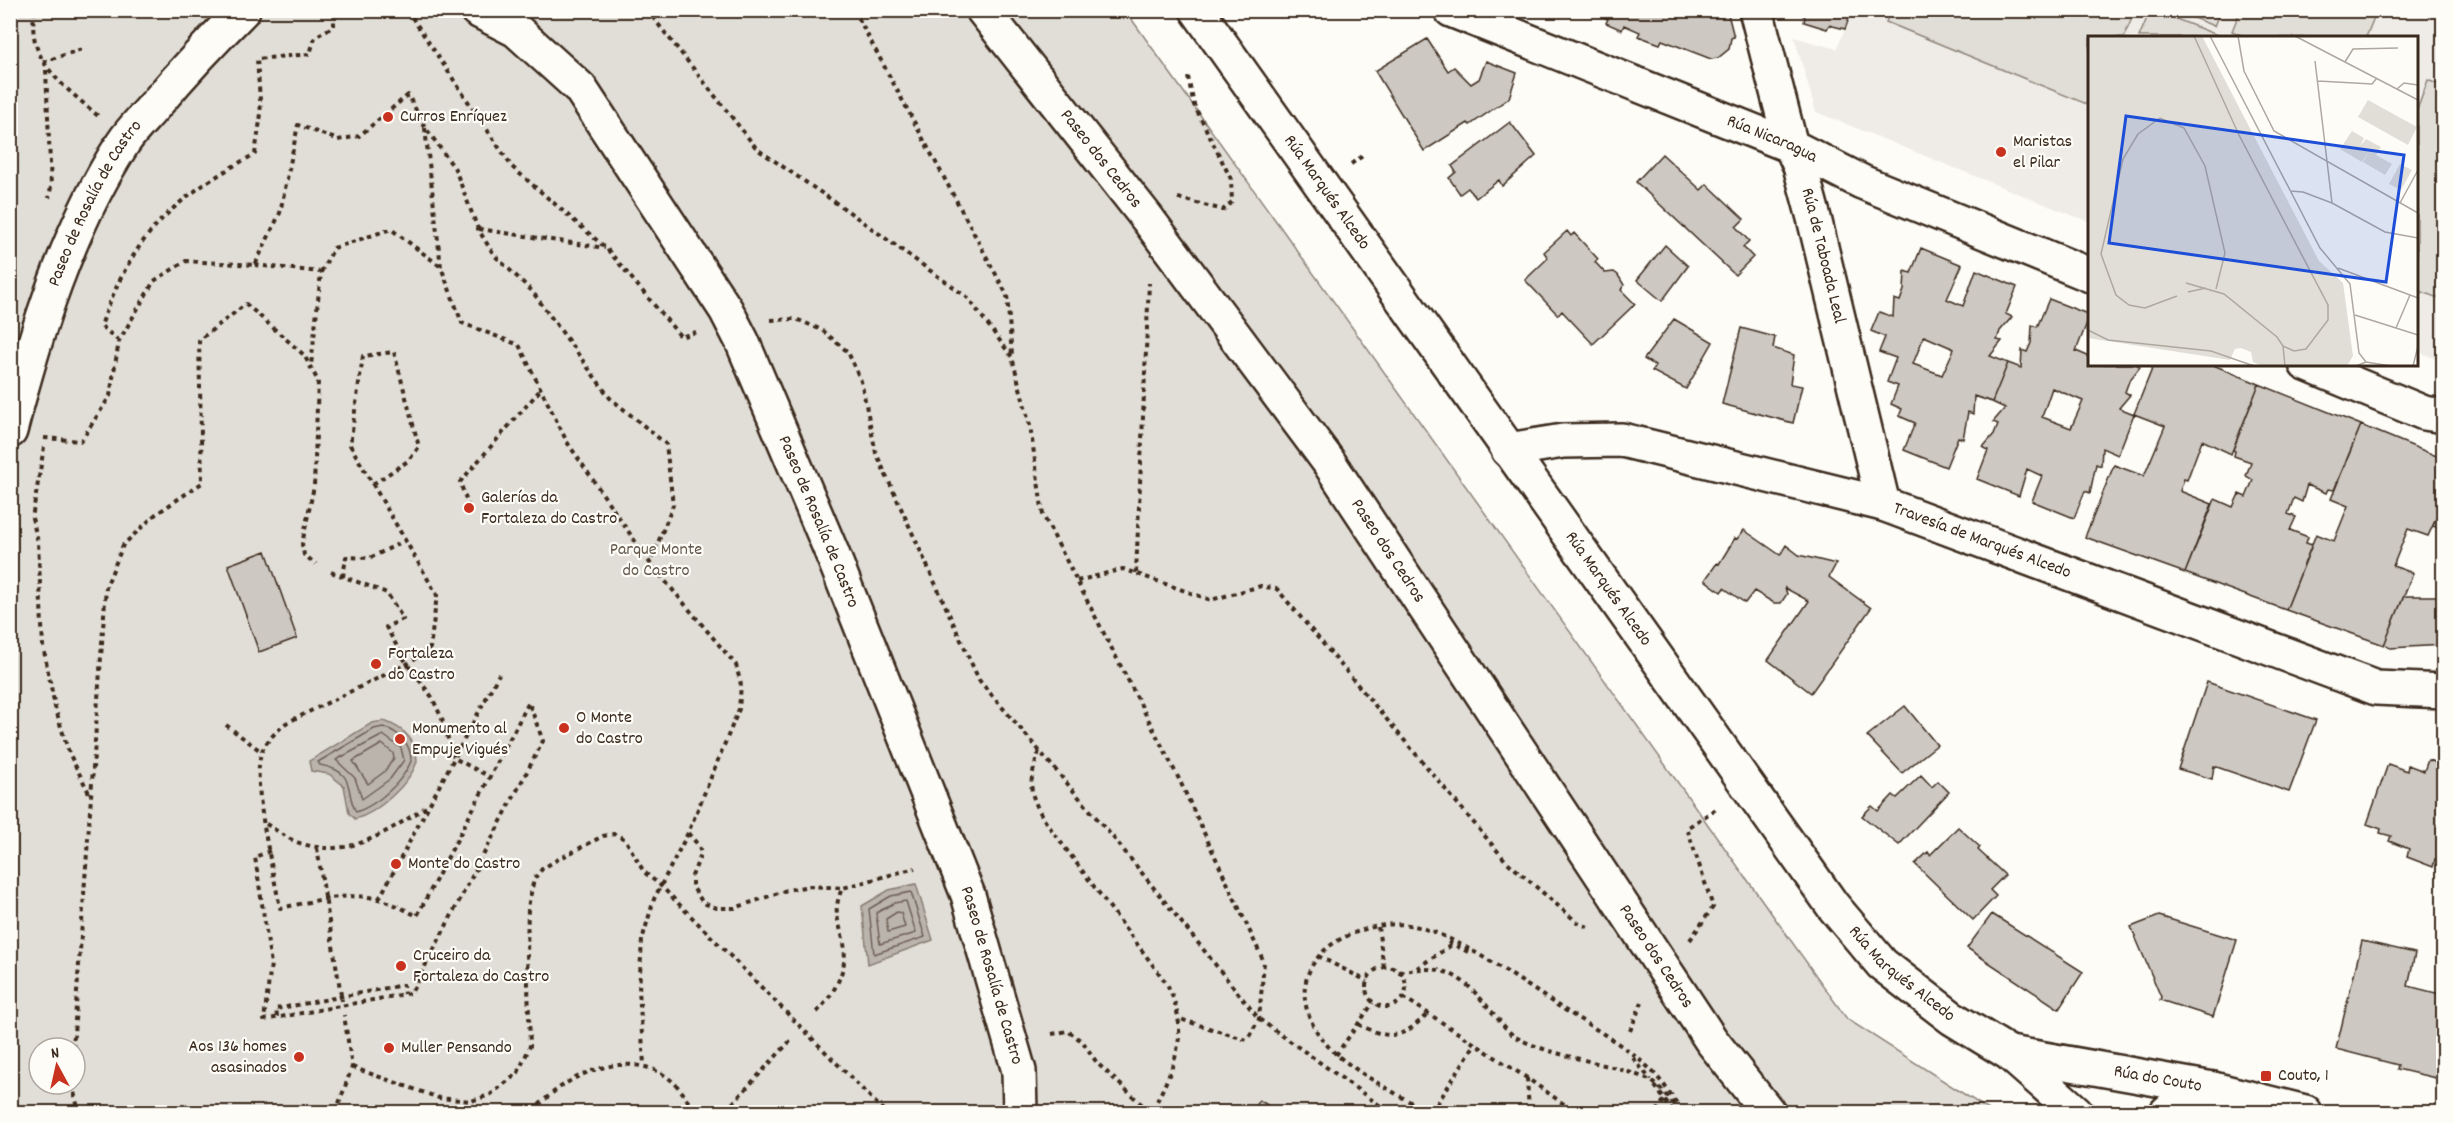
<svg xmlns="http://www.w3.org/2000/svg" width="2454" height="1123" font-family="Dekko,sans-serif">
<rect width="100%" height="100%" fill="#fdfcf7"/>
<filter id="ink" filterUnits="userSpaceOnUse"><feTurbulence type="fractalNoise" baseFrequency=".0167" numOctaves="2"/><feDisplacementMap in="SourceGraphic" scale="12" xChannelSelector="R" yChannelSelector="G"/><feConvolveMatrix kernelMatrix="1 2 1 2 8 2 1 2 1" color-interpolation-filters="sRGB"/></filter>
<g filter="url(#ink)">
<path fill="#efece7" d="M1852,10L2443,11V362L2417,351L2416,38H2090L2089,222L1816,112L1794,37L1837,49Z"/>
<path fill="#e1ded7" stroke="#8e847a" stroke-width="1.5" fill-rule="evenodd" d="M1125,10L1847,1019L1992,1112H11V11ZM39,1048H75V1084H39Z
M2363,10L2375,15L2366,37L2247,38L2232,31L2240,11Z
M1890,11V10L2135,11L2124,37L2090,38L2089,105L1886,22Z
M2150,11H2156L2222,37H2139Z
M2175,11L2220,10V11L2214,26Z
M2428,80L2443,87V300L2417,290V110Z"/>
<path fill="#bbb4ad" stroke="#887d74" stroke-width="1.5" d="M384,721C404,728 417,740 417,762C409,784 378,813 355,819L349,813L344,786L329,774L311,771L309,761L372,723Z
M916,884L933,940L868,964L862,906L889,890Z"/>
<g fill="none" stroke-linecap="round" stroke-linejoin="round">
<path stroke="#6e6157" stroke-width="1.5" d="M383,727C399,732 411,743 411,761C403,782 377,805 356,812C344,791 358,772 320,765L318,762L374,729Z
M383,735L401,748L404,760L390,779L362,799L355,778L336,760Z
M382,744L393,753L394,758L384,772L368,784L353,761Z
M911,892L925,937L874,954L869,909L891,896Z
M906,901L916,933L880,944L876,913L894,903Z
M897,912L901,913L905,927L888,932L886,919Z"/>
</g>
<path fill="#cdc8c2" stroke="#3b2a1e" stroke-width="1.5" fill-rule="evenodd" d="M1587,10H1727L1734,37L1731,38L1729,49L1718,58L1711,59L1662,40L1660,44L1638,36L1640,32L1624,25L1622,30L1606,23L1608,19Z
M1795,10H1852L1845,29L1829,25L1827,29L1804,22L1805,17Z
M2382,10H2402L2384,16Z
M1427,39L1448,71L1454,67L1471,84L1479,79L1486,61L1517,73L1509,98L1470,125L1468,123L1424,151L1375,71Z
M1510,122L1536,156L1502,186L1499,180L1476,198L1468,188L1460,194L1449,178L1456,172L1452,166Z
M1662,154L1701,190L1707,184L1744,219L1736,227L1749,241L1743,247L1753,257L1735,275L1636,182Z
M1567,231L1571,236L1574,233L1598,259L1595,262L1605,273L1614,272L1618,275L1624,285L1621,290L1635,304L1593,344L1562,311L1558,315L1525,280L1548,258L1544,252Z
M1665,245L1688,266L1662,301L1637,280Z
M1921,248L1962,265L1947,299L1963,306L1976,270L2017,287L2006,314L2012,317L2000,331L1997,340L2002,341L1990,356L2008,363L1992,402L1974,396L1973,414L1968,412L1963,439L1958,437L1946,467L1904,450L1915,423L1899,416L1902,409L1891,404L1898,386L1887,382L1896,358L1879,352L1885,337L1871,331L1879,312L1893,317L1894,299L1900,301L1904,290L1905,271L1911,273ZM1924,336L1954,349L1942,375L1913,364Z
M2049,299L2090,315L2076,351L2090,357V364H2136L2140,367L2129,381L2125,392L2130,395L2119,408L2134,414L2118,455L2102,448L2101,466L2096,464L2090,493L2085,491L2074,518L2032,501L2042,476L2027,469L2019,496L1977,479L1988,450L1983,447L1994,434L1998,424L1993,422L2005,408L1992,402L2008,363L2021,368L2022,350L2027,352L2031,343L2032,325L2037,327ZM2052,388L2083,401L2071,428L2042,417Z
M1674,319L1713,342L1686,389L1652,371L1655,366L1644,359Z
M1741,328L1775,337L1773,348L1794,355L1790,384L1802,386L1793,423L1722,404Z
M2154,364H2211L2259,384L2231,454L2202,440L2187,480L2184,479L2180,491L2212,504L2185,573L2085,537L2114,465L2144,476L2165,426L2134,414Z
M2259,384L2361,425L2334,490L2328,489L2326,493L2307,485L2302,502L2294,498L2288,514L2296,517L2290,530L2308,537L2306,543L2312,545L2286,610L2185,573L2215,499L2233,507L2239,494L2246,497L2253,480L2246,476L2251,462L2234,456L2235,451L2233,450Z
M2361,425L2444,459V501L2428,536L2408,529L2393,566L2413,573L2384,645L2286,610L2316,534L2334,541L2348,506L2331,499Z
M2444,501V530L2433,526Z
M1744,530L1780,555L1786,545L1799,555L1836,564L1829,577L1871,608L1811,693L1768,660L1809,601L1785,588L1787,594L1781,603H1774L1754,591L1745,603L1724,588L1721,592L1705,580L1717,563L1719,564L1735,538L1737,539Z
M266,551L297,638L259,652L228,565Z
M2404,596H2444V645L2390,648L2384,645Z
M2207,682L2316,720L2289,792L2214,766L2212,779L2178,769Z
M1905,706L1937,745L1902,773L1867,736Z
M2428,760L2444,765V861L2435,859L2433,867L2407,857L2409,849L2389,841L2391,836L2380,833L2381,829L2367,824L2388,764L2407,771L2408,765L2424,771Z
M1921,775L1932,787L1938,781L1949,792L1899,845L1862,816L1872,806L1878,811L1893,795L1897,798Z
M1958,827L1980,847L1978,850L2005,875L1990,890L1996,896L1973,920L1915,864L1928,852L1930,855Z
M1992,914L2083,972L2059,1009L1967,948Z
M2159,916L2237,940L2213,1017L2160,1000L2161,997L2131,927Z
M2362,941L2415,953L2408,986L2444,995V1080L2397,1069L2398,1065L2336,1049Z
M1259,1100L1279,1112H1251Z"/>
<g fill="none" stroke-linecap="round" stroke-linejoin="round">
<g stroke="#3b2a1e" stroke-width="38">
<g id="street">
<path id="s1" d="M477,10L516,30L580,88L726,310L742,341L832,553L968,895L1019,1071L1020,1112"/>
<path id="s2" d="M983,10L1147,218L1328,461L1711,1040L1768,1112"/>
<path id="s3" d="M1197,10L1833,906L1882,964L1952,1018L2009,1053L2076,1112"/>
<path id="s4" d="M1451,10L1791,146L1862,182L2090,275"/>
<path id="s5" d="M1756,10L1791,146L1800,166L1814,218L1883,504"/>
<path d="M2306,364L2424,413L2444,416"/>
<path id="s6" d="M10,431C35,334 68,228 123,143C132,129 145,117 156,104C184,71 212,41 243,10"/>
<path id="s7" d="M1508,450L1563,441L1622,440L1883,504L2376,688L2444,691"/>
<path id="s8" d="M2010,1053L2213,1089L2305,1112"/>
<path d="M2167,1112L2189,1095L2213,1089"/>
</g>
</g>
<path stroke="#3b2a1e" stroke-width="4" stroke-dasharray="4.5 4.5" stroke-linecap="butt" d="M35,10C24,61 66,87 98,116
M407,10L512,167L607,249L681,337L696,332
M647,10L757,149L845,209L968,298L1012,357L1030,426L1043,515L1179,779L1264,962L1259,1019L1247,1040L1180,1019
M854,10L1007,295L1012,355
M43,62L85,48
M46,70L51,187L49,198
M425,128L441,267L462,323L519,345L567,442L650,563L736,665L741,685L739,709L688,833L654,899L642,940L639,990L644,1064
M1351,164L1364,155
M1178,198L1223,210L1232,202L1231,179L1194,105L1188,77
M479,229L605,248
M255,265L321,272L311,366
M321,272L334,248L391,229L440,266
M771,320L796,319L822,330L848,352L861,381L876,453L979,680L1117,842L1259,1019L1389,1112
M119,341L101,326C133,234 171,200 255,154L261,114L257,59L310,54L315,37L334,26V10
M44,438L81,441L110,396L119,341L154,281L186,261L255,265L280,213L298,125L338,140L359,136L408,95L425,127L455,169L478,229L494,255L532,291L610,398L666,444L673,505L650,563
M44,447L32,518L38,542L43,646L55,707L69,753L89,793
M373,484L408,461L419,447L394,352L363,356L350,445L437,595L430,648L407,664L286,723C277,731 267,740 262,751C250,780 274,874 280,908C312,902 346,891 378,899C392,902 405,910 417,916L529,702
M469,508L460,482L541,389
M331,572L387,593L403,619L386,627L407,664L432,697L442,719L454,758L490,777
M1136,573L1149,283
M343,577L346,557L370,558L406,540
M1077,581L1123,569L1211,600L1261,586L1277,589L1505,860L1578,923L1591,928
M226,725L262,752
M1039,751C1029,783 1027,791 1045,821L1167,984C1192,1035 1174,1065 1152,1112
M266,824C278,831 290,841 303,844C351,859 389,830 428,806
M688,833L699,846L701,854L692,876V886L703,903L717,908H735L787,890L810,886L843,888L915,868
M317,848L342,1001
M270,851L255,857L271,964L264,1020L411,993L543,741L529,703
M379,899L499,674
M1378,927L1384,968
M1690,940L1713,907L1687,828L1716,809
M1448,942L1468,952
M1318,956L1367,981
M1366 987a20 20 0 1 1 40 0a20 20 0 1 1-40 0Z
M1417,968L1453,944
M1399,972C1447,962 1463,977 1492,1012C1499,1019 1506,1030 1514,1036C1551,1058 1609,1061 1649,1080C1660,1085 1670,1100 1677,1109
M1403,997L1527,1078L1575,1112
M817,1012C835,993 850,966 843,939C837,915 833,912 842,888
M277,1017L276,1009L403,985L404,994
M1358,1024C1390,1041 1403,1039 1428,1013
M1630,1031L1642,1002
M1052,1034L1068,1031L1083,1042L1097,1063L1150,1112
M73,1048L106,587L123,545L156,514L202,483L199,340L246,304L304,355L318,381L314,486L302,544L304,555L316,564
M1336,1055L1373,1003
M1633,1058L1651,1080
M352,1067L439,1098L471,1101L490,1095L518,1073L530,1046L527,955L528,907L534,879L542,869L555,861L603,836L614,834L625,839L644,872L660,885L885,1112
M1527,1078L1529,1112
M72,1084L79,1112
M1655,1086L1673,1112
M336,1112L352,1067L344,1015
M533,1112C574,1062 663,1037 693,1112
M717,1112L730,1106L792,1039
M1427,1112C1401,1096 1357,1073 1336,1054C1303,1024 1290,980 1327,948C1347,932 1383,921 1409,925C1454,932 1521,982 1560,1007C1591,1027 1626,1045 1653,1072C1664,1084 1674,1098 1682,1112
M1432,1112L1475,1044
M1657,1112L1664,1100"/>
<use href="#street" stroke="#fdfcf7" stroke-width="33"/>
</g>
</g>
<g fill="#c8321e" stroke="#fdfcf7" stroke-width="2">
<circle cx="388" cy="117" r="6"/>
<circle cx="2001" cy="152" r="6"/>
<circle cx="469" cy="508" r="6"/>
<circle cx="376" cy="664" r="6"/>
<circle cx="564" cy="728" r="6"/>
<circle cx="400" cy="739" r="6"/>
<circle cx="396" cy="864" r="6"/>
<circle cx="401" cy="966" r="6"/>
<circle cx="389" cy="1048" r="6"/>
<circle cx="299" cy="1057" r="6"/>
<rect x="2260" y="1070" width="12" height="12" rx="3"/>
</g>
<g text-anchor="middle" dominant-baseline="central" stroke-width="4.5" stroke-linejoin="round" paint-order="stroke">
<g font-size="18" fill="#3b2a1e" stroke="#fdfcf7" text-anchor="start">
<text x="400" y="117">Curros Enríquez</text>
<text x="2013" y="142">Maristas<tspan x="2013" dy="21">el Pilar</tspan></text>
<text x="481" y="498">Galerías da<tspan x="481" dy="21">Fortaleza do Castro</tspan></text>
<text x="388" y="654">Fortaleza<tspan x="388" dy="21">do Castro</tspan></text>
<text x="576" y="718">O Monte<tspan x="576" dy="21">do Castro</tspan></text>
<text x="412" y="729">Monumento al<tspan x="412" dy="21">Empuje Vigués</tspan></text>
<text x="408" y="864">Monte do Castro</text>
<text x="413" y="956">Cruceiro da<tspan x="413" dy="21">Fortaleza do Castro</tspan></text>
<text x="287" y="1047" text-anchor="end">Aos 136 homes<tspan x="287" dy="21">asasinados</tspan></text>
<text x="401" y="1048">Muller Pensando</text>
<text x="2278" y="1076">Couto, 1</text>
</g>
<g font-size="18" fill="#3b2a1e" stroke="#fdfcf7">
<text stroke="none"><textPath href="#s4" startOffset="346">Rúa Nicaragua</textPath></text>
<text stroke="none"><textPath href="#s2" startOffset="190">Paseo dos Cedros</textPath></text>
<text stroke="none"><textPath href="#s3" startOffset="224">Rúa Marqués Alcedo</textPath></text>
<text stroke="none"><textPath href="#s6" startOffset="244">Paseo de Rosalía de Castro</textPath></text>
<text stroke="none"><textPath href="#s5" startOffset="255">Rúa de Taboada Leal</textPath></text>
<text stroke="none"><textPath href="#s1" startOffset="627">Paseo de Rosalía de Castro</textPath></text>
<text stroke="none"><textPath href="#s7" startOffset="489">Travesía de Marqués Alcedo</textPath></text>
<text stroke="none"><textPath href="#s2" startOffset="676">Paseo dos Cedros</textPath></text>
<text stroke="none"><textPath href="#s3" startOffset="710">Rúa Marqués Alcedo</textPath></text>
<text stroke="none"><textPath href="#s2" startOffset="1162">Paseo dos Cedros</textPath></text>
<text stroke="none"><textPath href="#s3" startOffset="1196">Rúa Marqués Alcedo</textPath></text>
<text stroke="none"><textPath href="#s1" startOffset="1113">Paseo de Rosalía de Castro</textPath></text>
<text stroke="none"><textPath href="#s8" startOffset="150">Rúa do Couto</textPath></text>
</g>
<g font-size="18" fill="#64574c" stroke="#fdfcf7">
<text x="656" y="550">Parque Monte<tspan x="656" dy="21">do Castro</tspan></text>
</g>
</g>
<g transform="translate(2088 36)">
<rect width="330" height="330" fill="#fdfcf7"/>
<path d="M0,0H114L231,225L255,247L265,320L259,330H175L165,326L163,316L153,312L147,313L142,324L0,302ZM280,64L329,91L320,109L270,81ZM264,95L276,102L272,110L278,103L293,111L288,119L304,128L297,139L275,126L282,114L274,126L252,113ZM312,128L324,134L313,154L301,148Z" fill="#e1ded7"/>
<path fill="none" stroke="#afa8a0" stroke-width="1.5" d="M106,0L151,99L240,269V284L218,313L206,315L195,310M122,0L232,212L262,248L271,317L278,326M150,0L156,35L186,95L330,177M207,0L330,64M227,25L244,167M257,26L265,13L310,12M230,45L284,48L289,42M309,53L316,47L330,49M202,155L215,156L244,167L297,196L330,202M312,167L330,134M250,232L330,262M98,247L136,258L189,301L195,310L197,330M100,256L118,252M89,260L57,272L41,269L28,259L13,218L35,123L50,98L72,82L96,92L117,130L137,217L128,253M267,279L330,299M308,292L322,259M0,294L20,304L123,315L166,330M268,330L278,326L303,330M325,330L330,310"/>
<path fill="#1d4ed8" fill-opacity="0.15" stroke="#1d4ed8" stroke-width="3" d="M38,80L316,119L298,246L21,207Z"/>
<rect width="330" height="330" fill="none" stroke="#3b2a1e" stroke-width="3"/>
</g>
<rect width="2454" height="1123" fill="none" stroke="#fdfcf7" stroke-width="36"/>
<rect x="18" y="18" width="2418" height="1087" fill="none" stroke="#3b2a1e" stroke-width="2" filter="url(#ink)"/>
<g transform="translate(57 1066) rotate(352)"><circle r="28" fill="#fdfcf7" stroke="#afa8a0" stroke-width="1.5"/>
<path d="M0-4.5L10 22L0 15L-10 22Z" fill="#c8321e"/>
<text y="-9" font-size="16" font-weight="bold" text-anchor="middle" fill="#3b2a1e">N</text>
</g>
</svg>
